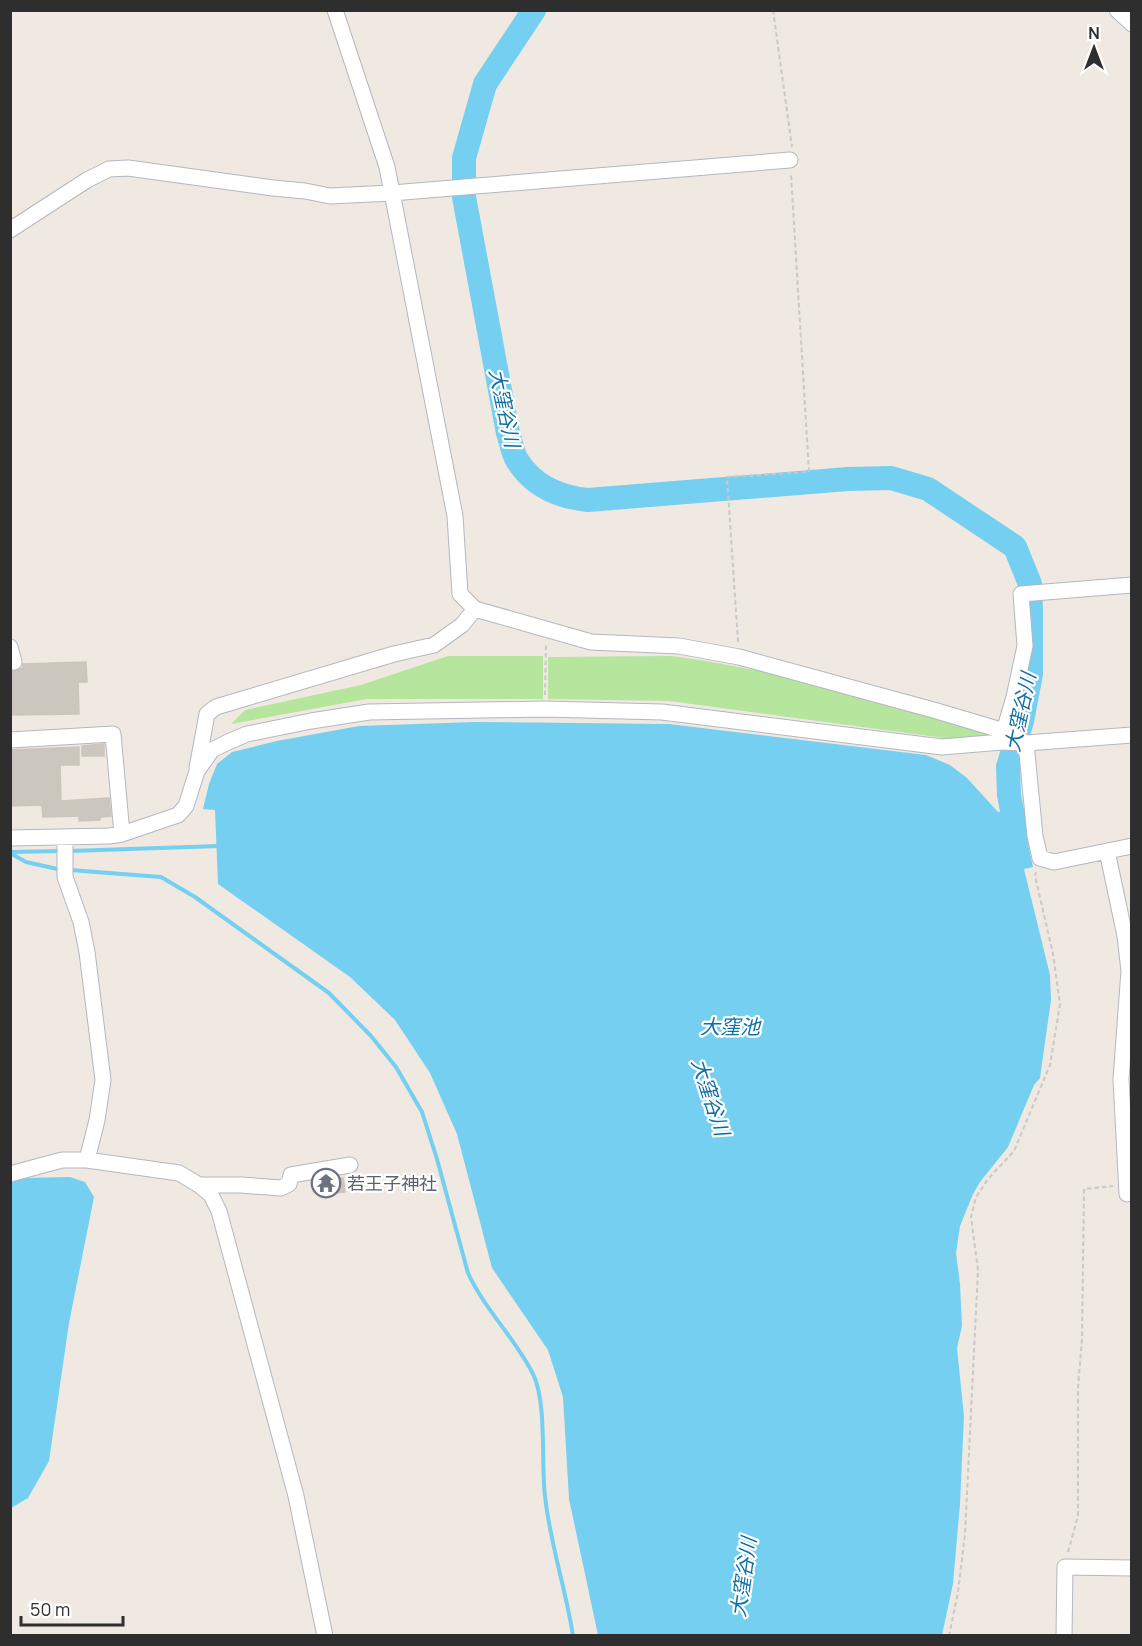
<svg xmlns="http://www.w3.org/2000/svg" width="1142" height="1646" font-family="Manrope,'Noto Sans JP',sans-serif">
<rect width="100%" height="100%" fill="#efe9e1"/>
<path fill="#b6e59e" d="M448,656H543V699H367L231,724L245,710L361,685Z
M671,656C782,670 890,705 998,736L959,740L669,701L548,699V657Z"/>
<path fill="#75cff0" d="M474,722L669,724L926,755L950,765L967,778L998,812L1020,807L1033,867L1024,869L1050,975L1051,1000L1040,1078L1034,1085L1008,1147L980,1182L973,1194L960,1226L956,1253L960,1284L962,1326L957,1348L964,1416L960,1504L953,1584L942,1635H598L569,1499L563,1397L548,1350L492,1268L457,1134L430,1073L395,1020L350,977L218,884L215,810L203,809L209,784L217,764L232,752L277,741L359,726Z
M70,1177L85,1182L94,1197L69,1323L49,1461L28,1498L11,1508V1183L23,1178Z"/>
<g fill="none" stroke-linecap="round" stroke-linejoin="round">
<path stroke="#75cff0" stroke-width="4" d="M69,851L220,846
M10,852L62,851
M10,853L26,862L62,870
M70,870L161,877L195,897L329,993L371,1036L396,1067L422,1112L437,1159L468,1273C485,1310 515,1338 533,1374C547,1402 541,1463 545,1496C550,1544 566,1589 573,1636"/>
<path stroke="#75cff0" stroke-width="24" d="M534,10L485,84L464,158V197L508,433C511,441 512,452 517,460C533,486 558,497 588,500L848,479L891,478L928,489L1015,547L1030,584L1031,612V674L1022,721L1008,767L1009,795L1017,836L1013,838"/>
</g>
<path fill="#cbc7bf" stroke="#cbc5ba" stroke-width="1.5" d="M86,662L87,682H78L79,714L10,715V672L23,668V664Z
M104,744V756H82V746Z
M79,747V765H60L61,801L109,798L111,816L100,817V820L79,821V816L43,817L42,805L10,806V750Z
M343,1178L345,1192L332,1193L330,1179Z"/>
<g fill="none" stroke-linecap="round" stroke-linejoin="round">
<g stroke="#b4b7c1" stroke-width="17">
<path id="minor" d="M335,10L387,167L455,516L460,594L475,609L591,642L679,646L739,657L937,711L1004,731L1026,743
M1117,10L1132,24
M10,230L87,180L109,169L128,168L273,188L305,191L330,196L392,193L790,160
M10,647L14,662H10
M1004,731L1014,697L1025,646L1021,594L1132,585
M10,740L113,734L122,834
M1026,743L1035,836L1040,858L1054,862L1132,846
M197,768L207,714L216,707L394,654L434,645L462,625L475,609
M10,838L109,836L122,834L178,815L186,806L197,771L212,750L228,742L247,734L311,721L369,712L545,709L662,712L942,747L1002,742L1026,743L1132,735
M65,838V877L81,922L87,952L103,1080L97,1120L87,1160
M1107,851L1125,936L1129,971L1121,1079L1127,1194
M10,1174L62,1160H87L179,1173L199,1185L211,1195L219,1211L296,1496L325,1636
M199,1185H241L281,1188L289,1184L291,1175L350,1165
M1064,1636L1065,1567L1132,1568"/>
</g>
<path stroke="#c9c9c9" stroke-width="2" stroke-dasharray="4.5 3" stroke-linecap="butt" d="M773,10L792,147
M738,642L727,477L809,472L791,174
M545,695L546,643
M322,1185H329
M1068,1552L1078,1516V1387L1082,1339L1084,1189L1113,1186
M949,1636L958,1592L965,1534L978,1270L971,1217L976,1197L988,1179L1014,1151L1050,1065L1060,1004L1053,954L1035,876L1036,872"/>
<use href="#minor" stroke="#fff" stroke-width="15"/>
</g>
<defs>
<g id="temple-ring" transform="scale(1.5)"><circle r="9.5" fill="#fff" stroke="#6b7280" stroke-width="1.5"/><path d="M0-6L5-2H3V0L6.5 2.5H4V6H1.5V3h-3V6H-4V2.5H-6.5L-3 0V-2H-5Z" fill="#6b7280"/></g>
</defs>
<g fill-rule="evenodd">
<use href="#temple-ring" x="326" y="1183"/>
</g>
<g text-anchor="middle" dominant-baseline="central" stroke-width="4.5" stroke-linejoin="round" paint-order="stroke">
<g font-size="18" fill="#5b616d" stroke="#fff" text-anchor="start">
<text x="347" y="1183">若王子神社</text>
</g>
<g font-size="20" font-style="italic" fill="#0d6fa3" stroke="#fff">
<text transform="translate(505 408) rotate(78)">大窪谷川</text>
<text transform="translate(1020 712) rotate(-78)">大窪谷川</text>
<text x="730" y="1026">大窪池</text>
<text transform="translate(711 1097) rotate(72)">大窪谷川</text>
<text transform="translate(743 1577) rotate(-82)">大窪谷川</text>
</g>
</g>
<rect width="1142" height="1646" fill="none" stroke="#2e2e2e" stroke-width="24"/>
<g transform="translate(1094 48)" stroke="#ffffff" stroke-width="4.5" paint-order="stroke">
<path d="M0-4.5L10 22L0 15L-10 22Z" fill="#2e2e2e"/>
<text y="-9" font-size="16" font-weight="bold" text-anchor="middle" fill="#2e2e2e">N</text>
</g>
<path d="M21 1616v9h102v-9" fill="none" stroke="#2e2e2e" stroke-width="3"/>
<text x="30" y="1616" font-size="18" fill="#2e2e2e" stroke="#ffffff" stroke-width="4.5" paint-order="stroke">50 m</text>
</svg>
